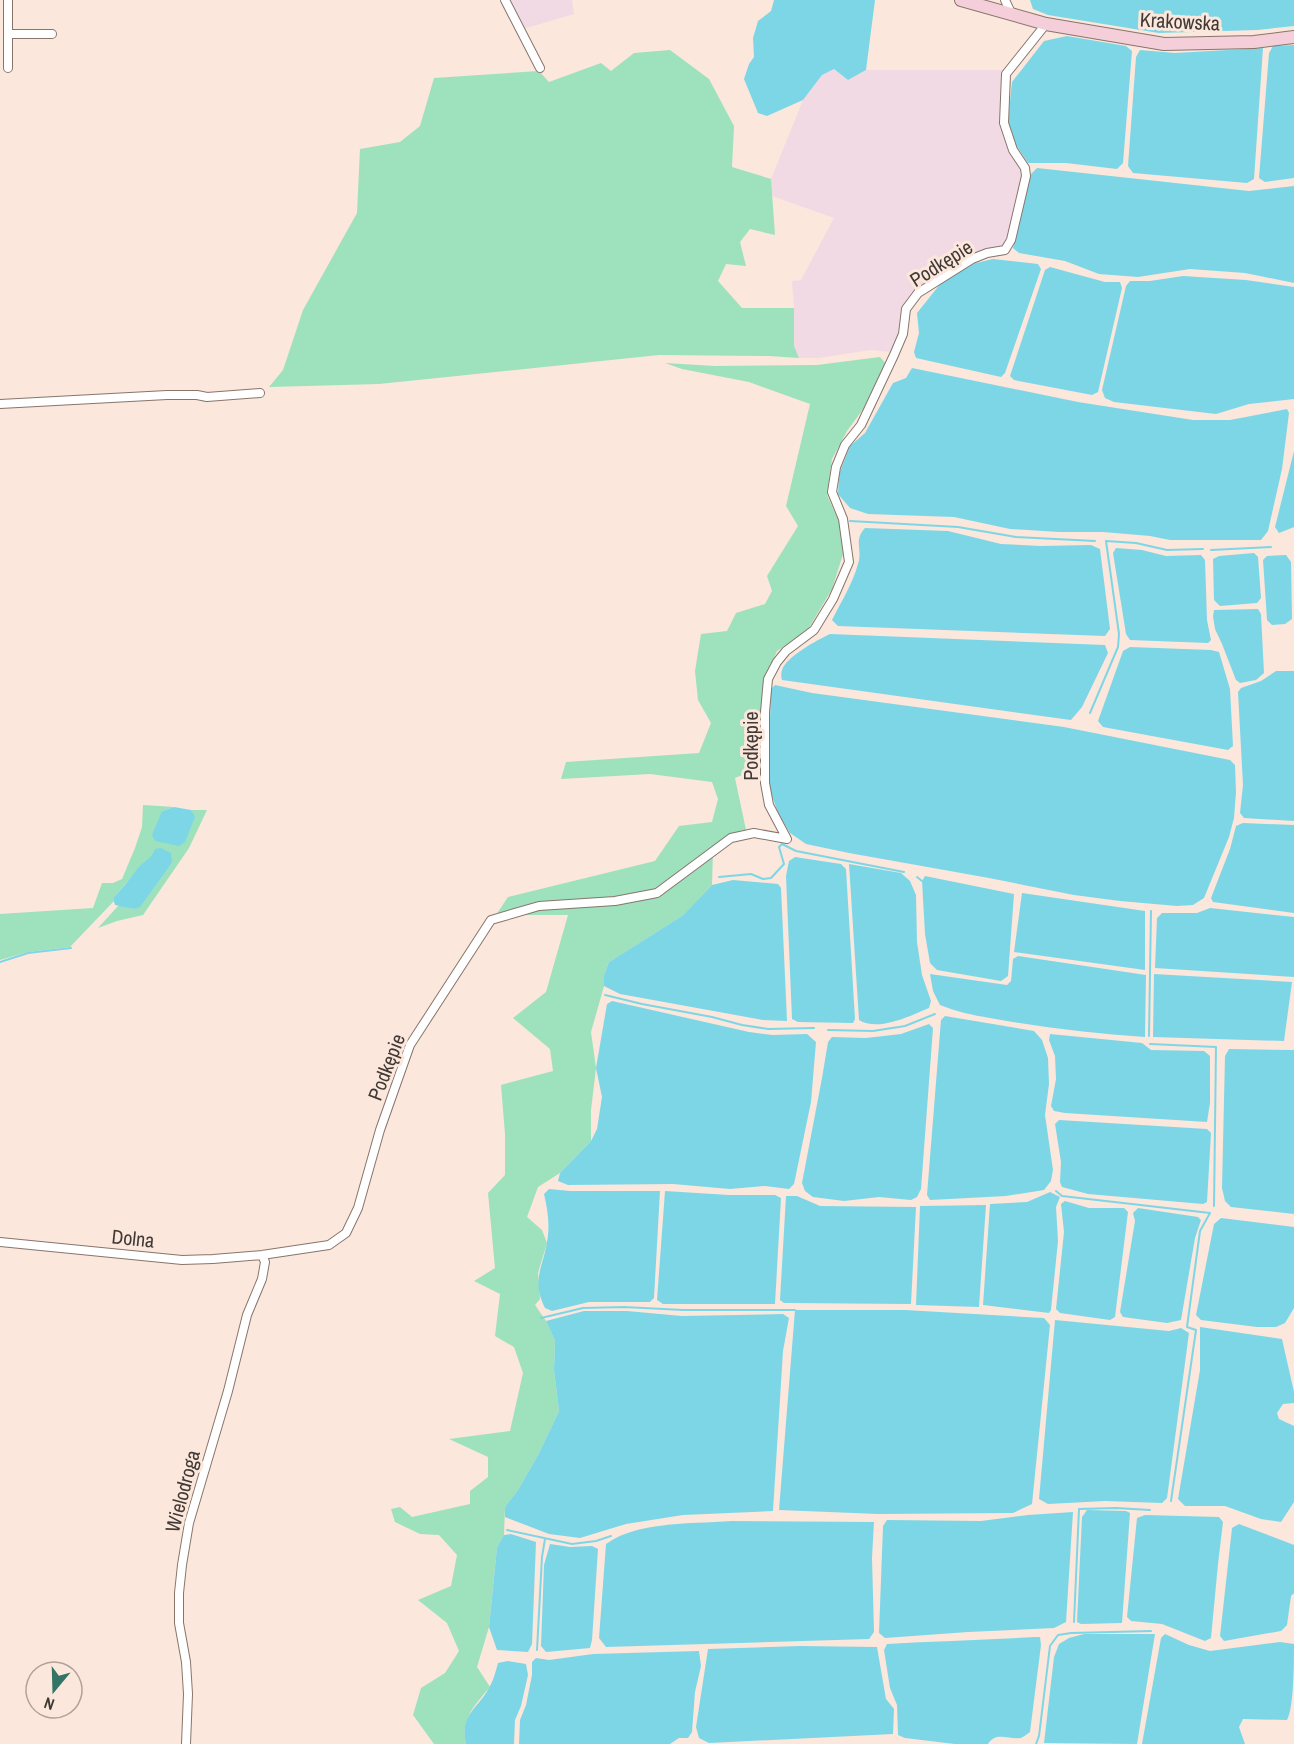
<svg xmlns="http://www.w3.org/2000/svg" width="1294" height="1744" font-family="'Archivo Narrow',sans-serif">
<rect width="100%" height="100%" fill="#fbe7dc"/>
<path fill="#f2dae4" d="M507,0H572L574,14L523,29Z
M834,69L848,80L866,70H1004L1001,124L1023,169L1009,239L1003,247L916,292L892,352L870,350L819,358H799L794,346V308L792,281L801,280L834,218L772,196L771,179L803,100L822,75Z"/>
<path fill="#9ee1bd" d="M670,50L709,79L734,126L732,167L771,179L775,235L750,229L740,242L746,266L726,264L718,281L742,308H794V346L799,358L769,356L659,355L379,384L269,387L283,370L303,310L357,213L360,149L400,142L420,126L434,78L539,71L549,82L601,63L611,71L634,53Z
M880,357L887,365L879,383L861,412L847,431L832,459L827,495L839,522L844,551L832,589L807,631L777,651L764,681L757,769L735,778L746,830L727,836L713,851L712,885L682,916L609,962L604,975V986L591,1032L596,1068L591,1110V1141L560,1173L538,1187L527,1217L542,1230L547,1243L538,1273L540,1299L535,1305L546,1321L555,1341L554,1370L559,1411L539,1453L518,1490L505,1507L504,1535L497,1547L489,1627L477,1667L490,1687C475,1705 460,1719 466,1744H434L413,1715L421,1688L445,1673L459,1651L447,1623L418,1600L451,1586L457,1555L439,1535L420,1534L395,1522L391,1509L400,1507L412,1517L470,1504V1491L488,1477V1457L449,1439L510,1431L523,1373L514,1347L495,1336L500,1294L474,1281L495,1268L488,1193L505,1175V1134L501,1085L553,1071L550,1049L513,1018L546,992L568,915H496L508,897L655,861L679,826L712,822L718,799L712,782L650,774L561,779L566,762L699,753L711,723L698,700L695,671L701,634L727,631L736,613L765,604L772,591L767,576L798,526L786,506L810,404L749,382L682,369L665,363L715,366L817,365Z
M143,805L174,807L162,811L194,818L191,810H207L189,848L143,915L117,921L98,928L119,905L134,909L140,906L172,863L153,857C136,867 127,884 113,898L114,901L70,947L28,952L0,960V914L93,908L102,883H113L122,879L135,848L142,827Z"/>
<path fill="#7dd6e6" d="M774,0H875L866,70L848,80L834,69L822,75L803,100L767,116L758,113L744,79L749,64L754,57L753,38L758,21L771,11Z
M1030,0H1294V26L1257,30L1159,33L1048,15L1033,9Z
M1067,36L1126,46L1132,51L1123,163L1117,169L1066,163H1028L1014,142L1008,122L1012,82L1044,41Z
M1294,45V178L1265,182L1259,178L1269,53L1273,46Z
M1263,48L1254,179L1247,183L1133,173L1128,166L1136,57L1140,50L1175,53Z
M1037,168L1249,191L1294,186V283L1245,273L1190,269L1138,277L1099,274L1065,261L1019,253L1013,248L1031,174Z
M993,259L1038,264L1041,269L1005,373L1001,377L916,358L914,352L919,333L917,313L941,283L972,264Z
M1050,267L1105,282H1120L1122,288L1098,392L1092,395L1014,380L1010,376L1045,270Z
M1183,276L1246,280L1294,287V399L1249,404L1216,414L1114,402L1105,398L1102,390L1126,286L1130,281H1150Z
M912,368L1078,402L1193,420H1230L1287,409L1289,413L1282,469L1268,531L1261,540H1170L1150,536L1103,532H1059L1010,529L954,517L868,514L850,508L838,494L839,474L850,446L865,433L893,383L906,378Z
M1294,451V527L1279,533L1275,527Z
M865,528L948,531L1001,544L1040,546L1091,545L1100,549L1110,629L1105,636L838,626L832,620C841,602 853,583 858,564C863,549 853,541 865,528Z
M1116,548L1142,550L1166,556L1201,555L1205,560L1207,620L1211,640L1208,643L1130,640L1126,634L1113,553Z
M1254,553L1258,557L1261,598L1257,603L1220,606L1214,600L1213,559L1219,556Z
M1286,555L1291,562L1292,619L1285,624L1272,625L1267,620L1263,560L1267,556Z
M1258,609L1261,614L1264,673L1256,680L1240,683L1236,680L1222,644L1215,629L1213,616L1214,610Z
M830,634L1105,645L1108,653L1082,707L1071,720L782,680C781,677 781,673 782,670C786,657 817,640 830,634Z
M1130,647L1211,650L1219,652L1230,689L1233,746L1228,750L1103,727L1098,721L1123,651Z
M1276,671H1294V821L1244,818L1240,813L1243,785L1238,692L1241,688L1261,681Z
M775,685L812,693L1064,727L1230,760L1235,765L1236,792L1234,818L1229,837L1204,898L1193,905L1177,906L1120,901L1074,895L989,878L849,853L806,844L790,833L778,813L770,790L769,749L771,689Z
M174,807L191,810L195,817L185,842L179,846L155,841L152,835L162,811Z
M1243,823L1294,825V913L1213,902L1211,898L1230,849L1236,826Z
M161,848L171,853L172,863L140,907L134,909L115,905L113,898C123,888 130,878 139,867C145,860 152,859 155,849Z
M795,857L841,864L846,869L855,1019L853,1023L798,1022L792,1019L786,876L789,861Z
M849,864L901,873L910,881L916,895L917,942L922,975L931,1001L929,1008C910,1016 878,1032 859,1020Z
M925,876L1014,894L1008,976L1001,981L937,970L930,963L925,934L922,881Z
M733,880L778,884L781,888L787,1021L763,1020L620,994L604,986V975L609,962L682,916L712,885Z
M1022,893L1145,911V970L1014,952Z
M1210,908L1294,917V977L1155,968L1157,918L1162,913H1197Z
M1018,956L1146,975L1145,1037C1099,1034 1053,1029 1007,1021C984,1017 962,1014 940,1005L933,991L930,974L1007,985L1011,981L1013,959Z
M1154,974L1292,982L1284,1041L1153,1037Z
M612,1001L749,1032L773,1035L807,1034L816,1042L811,1102L794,1184L789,1189L765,1186L730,1189L673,1184L568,1185L558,1181L560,1173L591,1141L597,1129L602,1097L596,1068L607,1004Z
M945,1016L1034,1031L1042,1040L1048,1058L1049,1084L1045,1115L1053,1170L1051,1181L1044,1190L1006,1196L930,1200L927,1195L941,1020Z
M929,1024L933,1028L921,1189L917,1197L911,1200L879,1197L844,1201L813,1197L805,1191L802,1183L822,1078L828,1042L832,1037L866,1038L901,1034Z
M1050,1034L1142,1043L1151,1050L1204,1051L1210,1056V1103L1207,1122L1065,1113L1054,1111L1051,1106L1056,1079L1055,1056L1049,1040Z
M1229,1049L1294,1050V1214L1231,1207L1225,1201L1222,1188L1225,1056Z
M1059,1120L1207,1129L1211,1133L1207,1202L1203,1204L1088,1194L1062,1187L1060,1182L1061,1162L1055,1124Z
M549,1189L570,1191H660L654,1298L650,1302H589L552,1311L545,1308C531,1280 543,1268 547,1242C550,1226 548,1211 544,1194Z
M665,1191L729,1195H775L781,1198L775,1304H663L657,1300Z
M1050,1192L1060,1197L1056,1207L1058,1241L1051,1310L1049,1313L983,1305L990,1204L1027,1202Z
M786,1196H797L820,1206L916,1207L911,1304L784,1303L780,1300Z
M1065,1201L1089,1208H1124L1128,1212L1115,1317L1110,1320L1060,1313L1056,1309L1064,1232L1061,1204Z
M986,1205L979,1307L916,1305L920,1206Z
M1138,1208L1198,1217L1201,1220L1195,1238L1181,1320L1167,1323L1123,1317L1120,1312L1135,1221L1133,1213Z
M1221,1218L1294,1227V1308L1285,1323L1276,1327H1257L1201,1320L1196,1315L1214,1224Z
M795,1310H905L1044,1318L1050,1325L1032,1504L1013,1513L878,1514L779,1510Z
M584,1311H627L682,1316L783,1314L789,1318L783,1351L773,1511L683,1515L626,1524L580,1538L549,1534L505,1517V1507L518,1490L539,1453L559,1411L554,1370L555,1341L546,1321Z
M1055,1320L1169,1331L1181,1328L1189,1333L1167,1498L1162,1503L1105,1501L1048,1504L1039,1499Z
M1200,1327L1282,1339L1294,1392V1403L1283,1404L1277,1413L1279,1419L1294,1426V1502L1281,1522L1261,1519L1225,1506H1185L1178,1499L1200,1370Z
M1087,1510L1126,1511L1130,1513L1122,1623L1081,1624L1077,1622L1082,1517Z
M1073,1512L1066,1622L1054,1628L968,1632L885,1638L879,1633L883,1526L887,1520L981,1521L1028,1515Z
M1145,1515L1219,1517L1223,1522L1218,1564L1211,1638L1205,1641L1162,1624L1131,1621L1127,1617L1137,1518Z
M732,1521L874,1522L872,1558L874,1632L869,1639L606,1647L599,1638L606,1544C637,1521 693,1524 732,1521Z
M1239,1524L1294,1545V1593L1291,1596L1287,1625L1281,1631L1224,1641L1220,1636L1232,1528Z
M511,1534L536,1542L532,1644L528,1652L497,1650L489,1627L497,1547L504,1535Z
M550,1544L570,1547L592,1546L598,1549L592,1640L590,1648L546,1652L541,1646L544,1565Z
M1084,1634H1155L1137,1744L1044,1743L1054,1657L1059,1644L1069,1638Z
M1165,1634L1189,1645L1210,1651L1280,1642L1294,1644C1294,1661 1294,1708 1287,1720L1243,1719L1239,1727L1245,1744H1142L1161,1638Z
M1035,1637H1040L1041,1645L1030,1732C1027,1734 1023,1737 1021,1738C1008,1740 996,1731 988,1744H955L905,1738L898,1735L897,1705L890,1688L884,1650L887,1644C936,1641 985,1640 1035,1637Z
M800,1646L877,1647L886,1699L894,1709L893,1734L709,1743L699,1738L696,1727L708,1649Z
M699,1651L701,1666L695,1692L692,1732L688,1738H679L670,1744H519L520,1720L526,1705L532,1675V1662L536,1658L549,1660L593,1654Z
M508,1661L526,1664L528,1675L521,1706L515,1720L514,1744H466C459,1713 479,1709 490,1686C494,1679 496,1670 498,1663Z"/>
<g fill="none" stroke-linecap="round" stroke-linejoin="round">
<path stroke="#7dd6e6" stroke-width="2" d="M850,521L958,527L1016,537L1095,541
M1211,550L1271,547
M1090,713L1118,647L1119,634L1106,541L1136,543L1167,550L1203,549
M719,877L751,874L763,879L771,878L784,864L779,847L782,844L796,851L904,872
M917,877L922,881
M0,962L28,953L71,948
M605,995L642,1004L712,1017L742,1025L768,1029L814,1028
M828,1030L873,1031L905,1026L935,1014
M1149,1036L1151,911
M1150,1044L1216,1047L1214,1206
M1056,1191L1062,1196L1210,1213L1200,1231L1187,1327L1196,1330L1171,1501
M541,1318L583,1308L624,1307L683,1310H795
M507,1530L572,1544L596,1541L611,1536
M1074,1622L1079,1509L1116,1508L1150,1510
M537,1650L542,1557L545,1539
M1036,1744L1039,1736L1050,1646L1058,1635L1071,1633L1151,1631"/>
<g stroke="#87756c" stroke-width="10">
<path id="street" d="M8,0V68
M505,0L540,68
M1005,0L1012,15
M9,34H52
M0,404L167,395H197L207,397L260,393
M0,1242L182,1260L213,1259L262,1255L329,1245L346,1233L358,1208L380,1130L410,1045L491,920L539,906L615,901L657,893L731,838L754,833L787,839L769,805L765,783V712L768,679L777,662L786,651L814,630L833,599L849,562L843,519L832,492L836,467L845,445L861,425L894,355L903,334L906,309L918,293L972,259L987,253L1005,250L1011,240L1026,176L1025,168L1013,150L1004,123L1006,74L1046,24
M186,1744L188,1694L186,1662L179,1623V1593L182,1565L189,1523L228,1391L247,1315L262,1279L265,1262L262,1255"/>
</g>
<g stroke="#87756c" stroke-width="14">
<path id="secondary" d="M961,0L1046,24L1164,44L1254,42L1294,37"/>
</g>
<use href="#street" stroke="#fff" stroke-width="8"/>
<use href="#secondary" stroke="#f4ced9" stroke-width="12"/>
</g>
<g text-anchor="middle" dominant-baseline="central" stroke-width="6" stroke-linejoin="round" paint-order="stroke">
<g font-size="20" fill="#413935" stroke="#fbe7dc">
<text transform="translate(1180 21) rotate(3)">Krakowska</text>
<text transform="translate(941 263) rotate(-32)">Podkępie</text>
<text transform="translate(750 746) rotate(-90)">Podkępie</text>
<text transform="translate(386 1067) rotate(-69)">Podkępie</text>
<text transform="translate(133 1238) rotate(6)">Dolna</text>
<text transform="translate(182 1491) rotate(-75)">Wielodroga</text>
</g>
</g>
<g transform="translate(54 1690) rotate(199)"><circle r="28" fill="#fbe7dc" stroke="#b1a199" stroke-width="1.5"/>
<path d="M0-4.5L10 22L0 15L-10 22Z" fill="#327466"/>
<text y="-9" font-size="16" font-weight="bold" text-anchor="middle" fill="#413935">N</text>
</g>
</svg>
